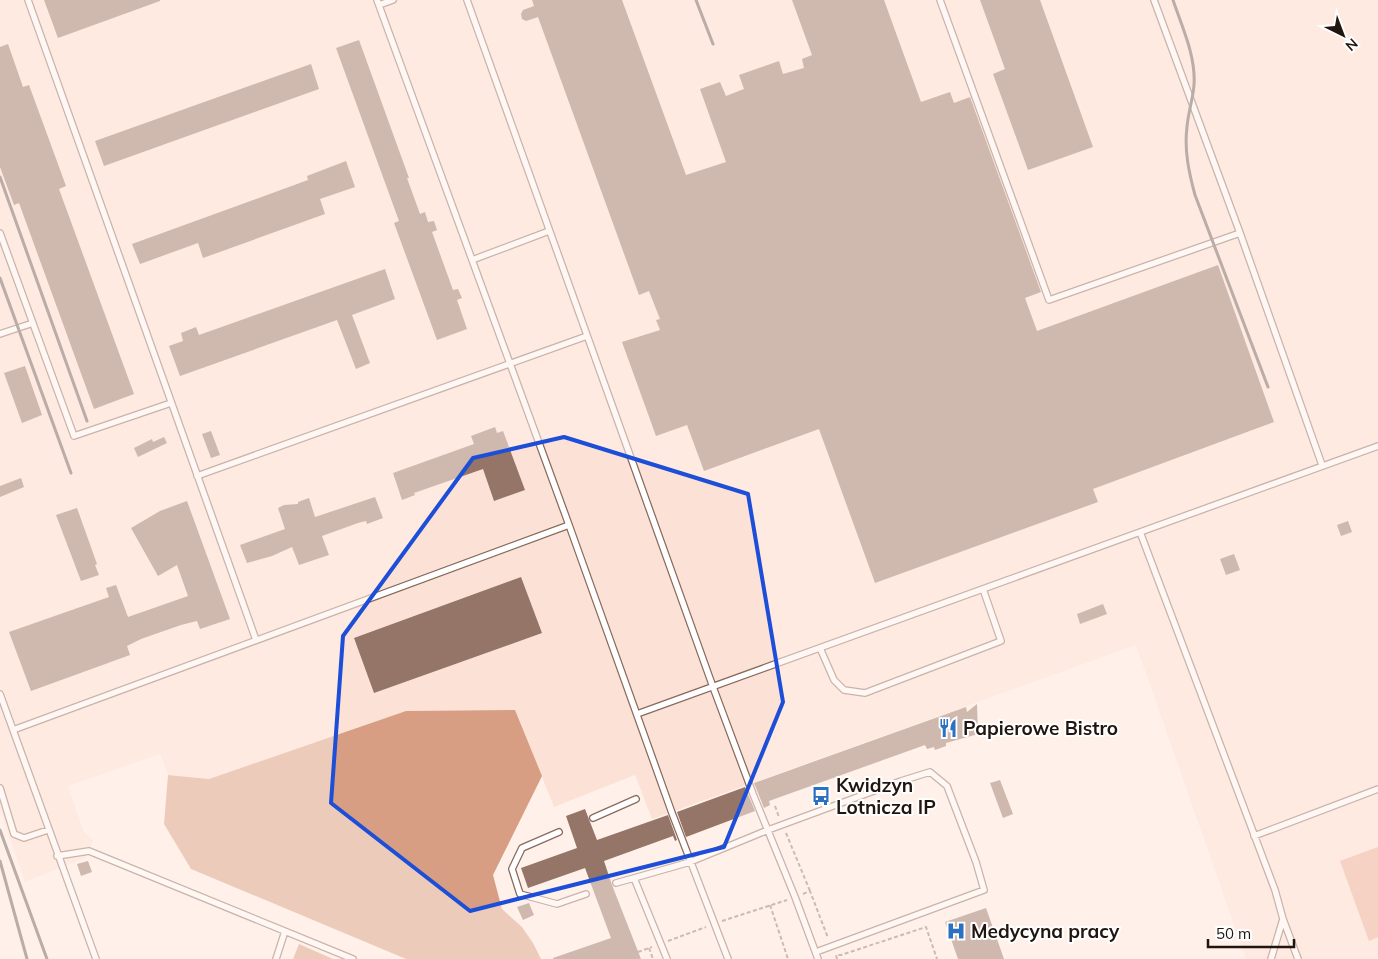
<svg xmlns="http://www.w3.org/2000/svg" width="1378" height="959" font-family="Mulish,sans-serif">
<rect width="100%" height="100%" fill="#fff0ea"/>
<path fill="#fce2d6" d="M0,0H1378V959H1246L1136,645L652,819L635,775L554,807L515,710L406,711L209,779L168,775L160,754L68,786L84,832L93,840L89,851L85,858L25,882L0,809Z"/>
<path fill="#d89e84" d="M515,710L542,776L493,875L502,909L522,927L533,943L541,959H406L191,869L164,824L168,775L209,779L406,711Z
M299,944L333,959H293Z"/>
<path fill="#e9ae94" d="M1378,847V937L1369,941L1340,861Z"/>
<path fill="#947567" d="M44,0H160V1L58,38Z
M532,0H622L686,175L726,162L700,89L720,82L726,96L744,89L739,75L779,61L783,74L804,68L802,59L812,55L792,0H884L921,102L950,92L954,103L970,97L1041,292L1025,298L1037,331L1218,265L1274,422L1093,489L1098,502L875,583L819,429L704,471L687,425L656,436L622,342L660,330L656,320L660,319L649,291L639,295L538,17L526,21L522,19L521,14L523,10L534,6Z
M980,0H1040L1093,147L1028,170L993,74L1005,69Z
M359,40L409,178H407L420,214L425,212L428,222L434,221L437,230L432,232L453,290L458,289L462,298L457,300L467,329L437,340L394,223L399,221L336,48Z
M8,44L23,87L29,85L66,186L59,189L134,394L94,409L19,203L14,205L0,167V47Z
M311,64L319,89L104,166L95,141Z
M346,161L355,187L320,199L325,214L203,258L198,243L140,264L132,244L308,180L307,176Z
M385,269L395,299L352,315L370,363L356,369L337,320L180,376L169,346L183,341L181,333L196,327L199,335Z
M25,366L42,415L22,423L4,373Z
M495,427L497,433L503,431L525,490L494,501L483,469L414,493L415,495L402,500L393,473L474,444L471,436Z
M211,431L220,455L211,458L202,434Z
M164,437L167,443L138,457L134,448L152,439L153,442Z
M21,478L24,487L0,497V486Z
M375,497L383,518L367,524L366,521L358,523L322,536L329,555L299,565L292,547L272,556L247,563L240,545L285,529L278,508L284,505L298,504V502L309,498L315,517Z
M187,501L230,619L200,629L197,621L181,625L141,639L127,646L130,655L31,691L9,632L109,597L106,588L116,585L128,617L188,596L177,565L158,576L131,528L160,511Z
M77,508L97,564L95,565L99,575L81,581L56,515Z
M1348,521L1352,532L1341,536L1337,525Z
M1234,554L1240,570L1226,575L1220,559Z
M521,577L542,633L374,693L354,638Z
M1103,604L1107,614L1080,624L1077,614Z
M977,704L978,734L946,743V746L935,750L934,747L927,749L925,745L769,801L770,805L764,808L754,783L966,707L967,712Z
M1000,780L1013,814L1003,818L990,783Z
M745,787L755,811L686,837L677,812Z
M585,809L597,840L668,815L677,840L675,841L673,836L604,861L612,885L641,959H553V958L611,938L585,868L528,888L521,868L577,848L566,816Z
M88,861L92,872L81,876L77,864Z
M529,903L534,915L523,920L517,907Z
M986,908L1004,959H958L945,922Z"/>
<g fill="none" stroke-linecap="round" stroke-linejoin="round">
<g stroke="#896a5d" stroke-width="8">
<path id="lane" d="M28,0L256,640
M377,0L569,525L672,813L728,959
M467,0L713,687L753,794L795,897L818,959
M940,0L1049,300L1240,233
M1154,0L1240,233L1322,465
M379,5L393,0
M0,233L74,436L171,403
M472,260L549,231
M0,334L33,323
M197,476L587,336
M1140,532L1275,890L1283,919L1298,959
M820,648L834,680L844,690L865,693L1001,641L983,589
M0,694L96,959
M637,714L1378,446
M13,730L569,525
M0,788L14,834L24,838L48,830
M593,818L636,799
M559,832L522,848L512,869L520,894L557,904L586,894
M1254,836L1378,789
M57,856L89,851L353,959
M616,883L634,878
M276,959L285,931
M667,959L634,878L690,862L768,830L901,781L930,772L947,786L976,862L984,890L816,952
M1271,959L1283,919"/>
</g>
<path stroke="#8a7c77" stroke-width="2" stroke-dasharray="4 2.5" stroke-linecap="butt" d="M775,806L779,817
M786,833L810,891
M803,894L810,891L828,938
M770,905L788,959
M722,921L787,900
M668,941L706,927
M649,948L653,959
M638,952L652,947
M837,959L836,955H841L926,927L937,959"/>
<use href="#lane" stroke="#fff" stroke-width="5.5"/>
<path stroke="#665954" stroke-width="3" d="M696,0L713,44
M1173,0C1182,27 1196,56 1194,85C1193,99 1188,113 1187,127C1184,150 1189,173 1195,195L1268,387
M0,177L87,421
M0,278L71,473
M0,830L47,959
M0,861L27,959"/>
</g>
<path d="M0 0H1378V959H0ZM564,437L748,494L783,702L724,847L470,911L331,803L343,636L473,458Z" fill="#fff0ea" fill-opacity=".55" fill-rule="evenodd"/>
<path fill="none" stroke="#1d4ed8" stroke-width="4" stroke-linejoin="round" d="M564,437L748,494L783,702L724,847L470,911L331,803L343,636L473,458Z"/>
<defs>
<g id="restaurant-bare" transform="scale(1.5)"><path d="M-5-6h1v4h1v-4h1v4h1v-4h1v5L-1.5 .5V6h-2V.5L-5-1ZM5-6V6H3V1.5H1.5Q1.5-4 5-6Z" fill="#2b70c1" stroke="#fff" stroke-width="2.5" paint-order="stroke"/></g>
<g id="bus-bare" transform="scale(1.5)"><path d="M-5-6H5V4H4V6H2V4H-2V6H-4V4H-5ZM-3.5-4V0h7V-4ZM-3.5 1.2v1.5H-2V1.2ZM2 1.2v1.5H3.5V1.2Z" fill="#2b70c1" stroke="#fff" stroke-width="2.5" paint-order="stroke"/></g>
<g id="hospital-bare" transform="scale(1.5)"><path d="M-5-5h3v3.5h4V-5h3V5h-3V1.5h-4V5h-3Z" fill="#2b70c1" stroke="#fff" stroke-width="2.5" paint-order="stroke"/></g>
</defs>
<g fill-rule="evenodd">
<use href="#restaurant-bare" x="948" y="728"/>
<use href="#bus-bare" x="821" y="796"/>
<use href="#hospital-bare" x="956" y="931"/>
</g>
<g text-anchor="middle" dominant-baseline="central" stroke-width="4" stroke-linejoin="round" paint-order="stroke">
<g font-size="19" font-weight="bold" fill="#211510" stroke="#fff" text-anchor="start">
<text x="963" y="728">Papierowe Bistro</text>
<text x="836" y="785">Kwidzyn<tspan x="836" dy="22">Lotnicza IP</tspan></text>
<text x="971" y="931">Medycyna pracy</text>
</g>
</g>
<g transform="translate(1343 35) rotate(138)" stroke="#ffffff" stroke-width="4" paint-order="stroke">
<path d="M0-4L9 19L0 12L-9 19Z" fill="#211510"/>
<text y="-8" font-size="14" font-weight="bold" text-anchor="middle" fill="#211510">N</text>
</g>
<path d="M1208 939v8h86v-8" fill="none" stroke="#211510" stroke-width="2.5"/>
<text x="1216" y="939" font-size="15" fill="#211510" stroke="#ffffff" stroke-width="4" paint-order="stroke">50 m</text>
</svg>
